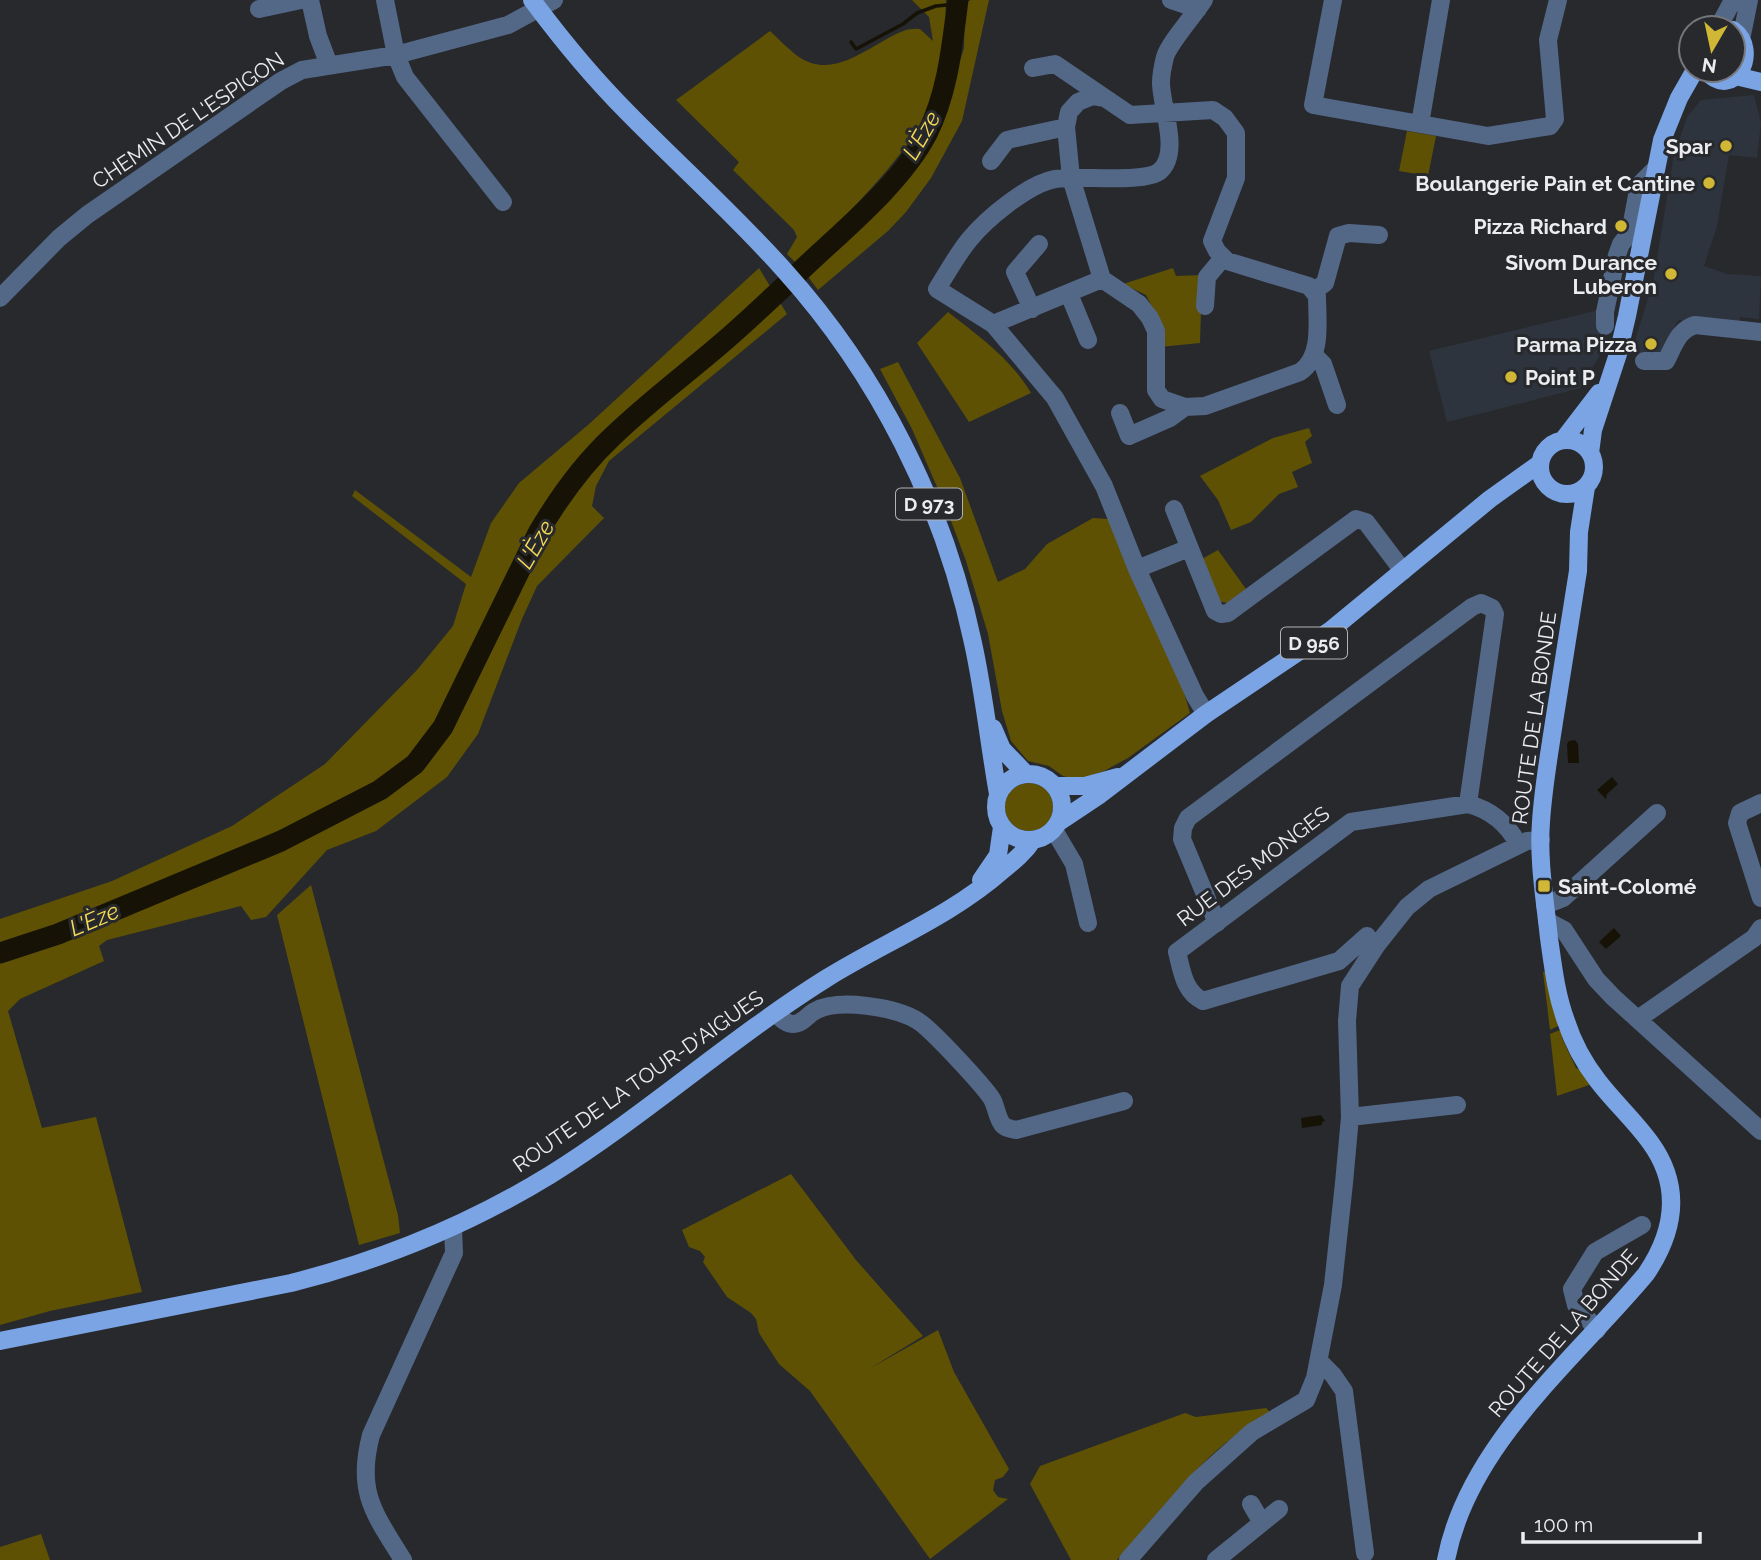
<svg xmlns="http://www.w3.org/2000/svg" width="1761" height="1560" font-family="Raleway,sans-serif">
<rect width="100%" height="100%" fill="#27292d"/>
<path fill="#2e343d" d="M1754,95L1761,123L1757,158L1729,155L1717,226L1704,266L1727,274L1761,276L1759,319L1740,317L1739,323L1732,324L1679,320L1676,323L1665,356L1631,353L1653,283L1674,154L1687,117L1701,100Z
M1599,310L1605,346L1581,388L1447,422L1429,351Z"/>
<path fill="#5e5104" d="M912,0H946C944,21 950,43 946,64C933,137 847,212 798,265L787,254L797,237L794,230L733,170L739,162L676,100L770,31C779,39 789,50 799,57C829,77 858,55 885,40C898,33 906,28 920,29L933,41L929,17Z
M971,0H989L962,121L931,178L906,212L888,231L818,290L806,274L898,183L926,148L947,103L964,48L965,3Z
M1407,131L1436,136L1428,176L1399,171Z
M759,268L787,314L609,461L596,486L592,506L604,518L537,586L522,619L478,734L447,777L376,831L327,850L266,917L251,920L241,906L107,940L99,946L104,961L20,999L8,1011L42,1128L96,1117L142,1292L50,1311L0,1325V919L112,881L232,826L325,764L417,670L453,626L466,584L352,496L355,490L471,577L491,523L519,483L588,425Z
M1173,268L1176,276L1202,275L1200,343L1160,347L1159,321L1146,295L1123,284Z
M948,312C980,337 1010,358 1031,393L969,422L917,343Z
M898,362L960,478L998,582L1025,569L1047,544L1093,518L1109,519L1183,689L1190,713L1128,758L1104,771L1078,780L1063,776L1049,766L1028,761L1011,741L1002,711L988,634L966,561L947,510L912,429L880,369Z
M1309,428L1312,436L1305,442L1312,463L1292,472L1298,487L1279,494L1251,522L1231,530L1218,500L1200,476L1273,438Z
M1218,550L1246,589L1227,603L1217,601L1200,560Z
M1005 807a24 24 0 1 1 48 0a24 24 0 1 1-48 0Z
M311,885L398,1215L400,1233L359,1245L277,915Z
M1543,972H1547L1560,1025L1550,1030Z
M1562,1029V1038L1576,1068L1584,1071L1592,1084L1557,1096L1550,1034Z
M791,1174L856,1260L923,1336L869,1369L938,1330L954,1372L1009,1469L1003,1477L995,1480L993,1490L998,1497L1008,1499L930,1559L810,1391L779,1364L759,1333L756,1319L751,1313L727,1297L703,1262L705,1257L700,1251L689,1247L682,1230Z
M1266,1408L1271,1413C1207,1445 1164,1508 1117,1560H1071L1030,1484L1040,1466L1185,1413L1196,1417Z
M41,1534L50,1560H0V1547Z"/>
<path fill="#161306" d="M1575,740L1578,744L1579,763H1568L1567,744L1569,741Z
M1612,777L1618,784L1607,794L1606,799L1597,790Z
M1614,928L1621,936L1606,949L1599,942Z
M1321,1115L1325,1121L1322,1122V1125L1302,1128L1301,1118Z"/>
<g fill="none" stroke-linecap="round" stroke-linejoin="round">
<path stroke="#161306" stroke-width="3.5" d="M851,42L856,49L903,24L917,13L936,6L957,4"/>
<path stroke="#161306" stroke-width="21" d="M0,953L58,934L281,841L380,790L415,764L443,727L538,533C558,499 584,463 613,436C647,403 686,374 722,343C757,313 790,280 824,249C859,217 905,176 927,134C948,92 952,46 958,0"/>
<path stroke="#536787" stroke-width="18" d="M310,0L318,36L329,65
M385,0L396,55L405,77L503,202
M1171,0L1198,9
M1204,0C1195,14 1169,43 1165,57C1163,65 1161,75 1161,83C1161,107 1181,152 1160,171C1144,184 1079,175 1055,179C1028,184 986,219 969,240C957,255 947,273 937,289L993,324L1055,398L1104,486L1137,569L1195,696L1206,714
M1333,0L1313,105L1488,136L1550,126L1555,119L1548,40L1558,0
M259,9L301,0
M1718,28L1733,0
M1742,35L1749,0
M1033,68L1055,64L1105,98
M1420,124L1441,0
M991,161L1007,140L1066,127
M1314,291L1325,283L1338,236L1349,233L1379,235
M1069,294L1088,340
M0,298L59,238L87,215L281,81L302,70L396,55L508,25L554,0
M1205,306L1207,277L1223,258
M1032,309L1015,272L1039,244
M993,324L1102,279L1139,304L1150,318L1156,331V390L1162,399L1185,407L1205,406L1300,372C1323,357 1317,320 1317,296L1309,286L1227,261L1217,251L1212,241L1236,178V133L1225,118L1213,110L1130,115L1105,98L1093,96L1078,102L1069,112L1066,127L1071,178L1102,279
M1605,326V312L1617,255L1621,244L1630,233L1639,185L1654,170
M1315,356L1323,364L1337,405
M1644,361H1666C1674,346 1678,330 1695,325L1761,332
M1120,413L1129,436L1170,418L1185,407
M1174,509L1215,611L1221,614L1228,613L1356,519L1366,522L1403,571
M1137,569L1189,548
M1761,803L1740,813L1737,823L1761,898
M1054,830L1074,864L1088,923
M1545,905L1563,898L1657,813
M1547,921L1564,930L1596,979L1613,997L1761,1131
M1217,923L1182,839L1183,828L1188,818L1472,607L1481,603L1492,608L1495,614L1468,804
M1367,936L1339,961L1203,1001C1184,992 1182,971 1177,952L1351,822L1468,804C1491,810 1507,823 1518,844
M775,1013C780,1017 785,1024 793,1024C803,1024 807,1015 815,1011C838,998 896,1007 918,1021C932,1030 983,1085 992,1099C996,1106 997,1117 1002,1124C1005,1128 1011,1129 1016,1130L1124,1101
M1638,1019L1754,938L1761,928
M1350,1117L1457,1105
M1597,1330L1576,1305L1572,1289L1595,1252L1642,1225
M1319,1361L1333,1375L1344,1391L1365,1553
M1251,1504L1262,1523
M403,1560C374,1513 356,1492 371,1435L454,1253L453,1227
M1128,1560L1196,1482L1252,1432L1306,1400L1315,1378L1333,1285L1344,1183L1350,1117L1347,1021L1350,986L1376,946L1407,907L1429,889L1527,841L1541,840
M1216,1560L1279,1509"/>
<path stroke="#7ba4e5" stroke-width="18" d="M532,0C561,39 593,78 628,113C679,165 735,215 784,270C878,374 944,505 973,643C984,693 989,743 998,794
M1705,70C1734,104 1761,50 1733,30
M1740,77L1761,82
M1540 467a27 27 0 1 1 54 0a27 27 0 1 1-54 0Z
M1563,440L1599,393
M1590,453L1593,430L1618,354L1627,316L1662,140L1679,98L1695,70
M993,728L1002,749L1026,774
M996 807a33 33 0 1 1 66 0a33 33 0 1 1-66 0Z
M1055,786H1085L1118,777
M1059,822L1098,796L1206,714L1331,630L1490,499L1539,464
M981,880L998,855L1002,827
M0,1341L291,1283C383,1260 470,1224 550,1175C646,1115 731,1038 827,978C885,942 951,916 1003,870C1014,861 1025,852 1033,840
M1446,1560C1468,1445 1574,1360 1646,1274C1675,1231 1682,1186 1650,1142C1634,1120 1614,1102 1598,1081C1584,1063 1573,1043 1566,1021C1556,994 1553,966 1549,938C1545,900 1538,860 1541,822C1543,789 1549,755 1554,722C1562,672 1570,621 1578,571L1579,532L1586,487"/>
</g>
<g fill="#d1b736" stroke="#27292d" stroke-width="2.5">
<circle cx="1726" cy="146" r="7"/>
<circle cx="1709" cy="183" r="7"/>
<circle cx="1621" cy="226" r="7"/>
<circle cx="1671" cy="274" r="7"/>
<circle cx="1651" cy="344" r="7"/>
<circle cx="1511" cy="377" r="7"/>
<rect x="1537" y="879" width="14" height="14" rx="3.5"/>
</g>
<g text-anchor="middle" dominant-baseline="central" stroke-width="6" stroke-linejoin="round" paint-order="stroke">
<g fill="#27292d" stroke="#b0b2b5" stroke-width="2">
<rect x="896" y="488.5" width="66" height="31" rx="5"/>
<rect x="1281" y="627.5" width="66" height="31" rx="5"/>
</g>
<g font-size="19" font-weight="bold" fill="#eaecef">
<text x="929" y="504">D 973</text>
<text x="1314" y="643">D 956</text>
</g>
<g font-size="21" fill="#eaecef" stroke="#27292d">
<text transform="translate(188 120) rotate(-34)">CHEMIN DE L'ESPIGON</text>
<text transform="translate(1534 718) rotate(-82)">ROUTE DE LA BONDE</text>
<text transform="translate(1253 866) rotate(-37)">RUE DES MONGES</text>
<text transform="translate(638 1081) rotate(-35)">ROUTE DE LA TOUR-D'AIGUES</text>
<text transform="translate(1563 1333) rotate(-49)">ROUTE DE LA BONDE</text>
</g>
<g font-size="21" font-weight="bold" fill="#eaecef" stroke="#27292d" text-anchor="end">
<text x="1712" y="146">Spar</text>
<text x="1695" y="183">Boulangerie Pain et Cantine</text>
<text x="1607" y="226">Pizza Richard</text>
<text x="1657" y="262">Sivom Durance<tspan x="1657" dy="24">Luberon</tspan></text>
<text x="1637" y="344">Parma Pizza</text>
<text x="1525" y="377" text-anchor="start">Point P</text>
<text x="1558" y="886" text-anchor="start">Saint-Colomé</text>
</g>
<g font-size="23" font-style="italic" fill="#f7db53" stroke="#27292d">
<text transform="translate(921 135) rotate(-60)">L'Èze</text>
<text transform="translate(535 544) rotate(-60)">L'Èze</text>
<text transform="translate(94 919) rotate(-23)">L'Èze</text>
</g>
</g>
<g transform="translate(1712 49) rotate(189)"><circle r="33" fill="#27292d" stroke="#75777b" stroke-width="2"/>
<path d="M0-5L12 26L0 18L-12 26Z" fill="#d1b736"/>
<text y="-10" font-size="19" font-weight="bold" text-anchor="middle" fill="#eaecef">N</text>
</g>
<path d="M1523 1532v10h177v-10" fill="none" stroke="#eaecef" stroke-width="3.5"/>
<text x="1534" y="1532" font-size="21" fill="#eaecef" stroke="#27292d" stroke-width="5" paint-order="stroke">100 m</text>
</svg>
